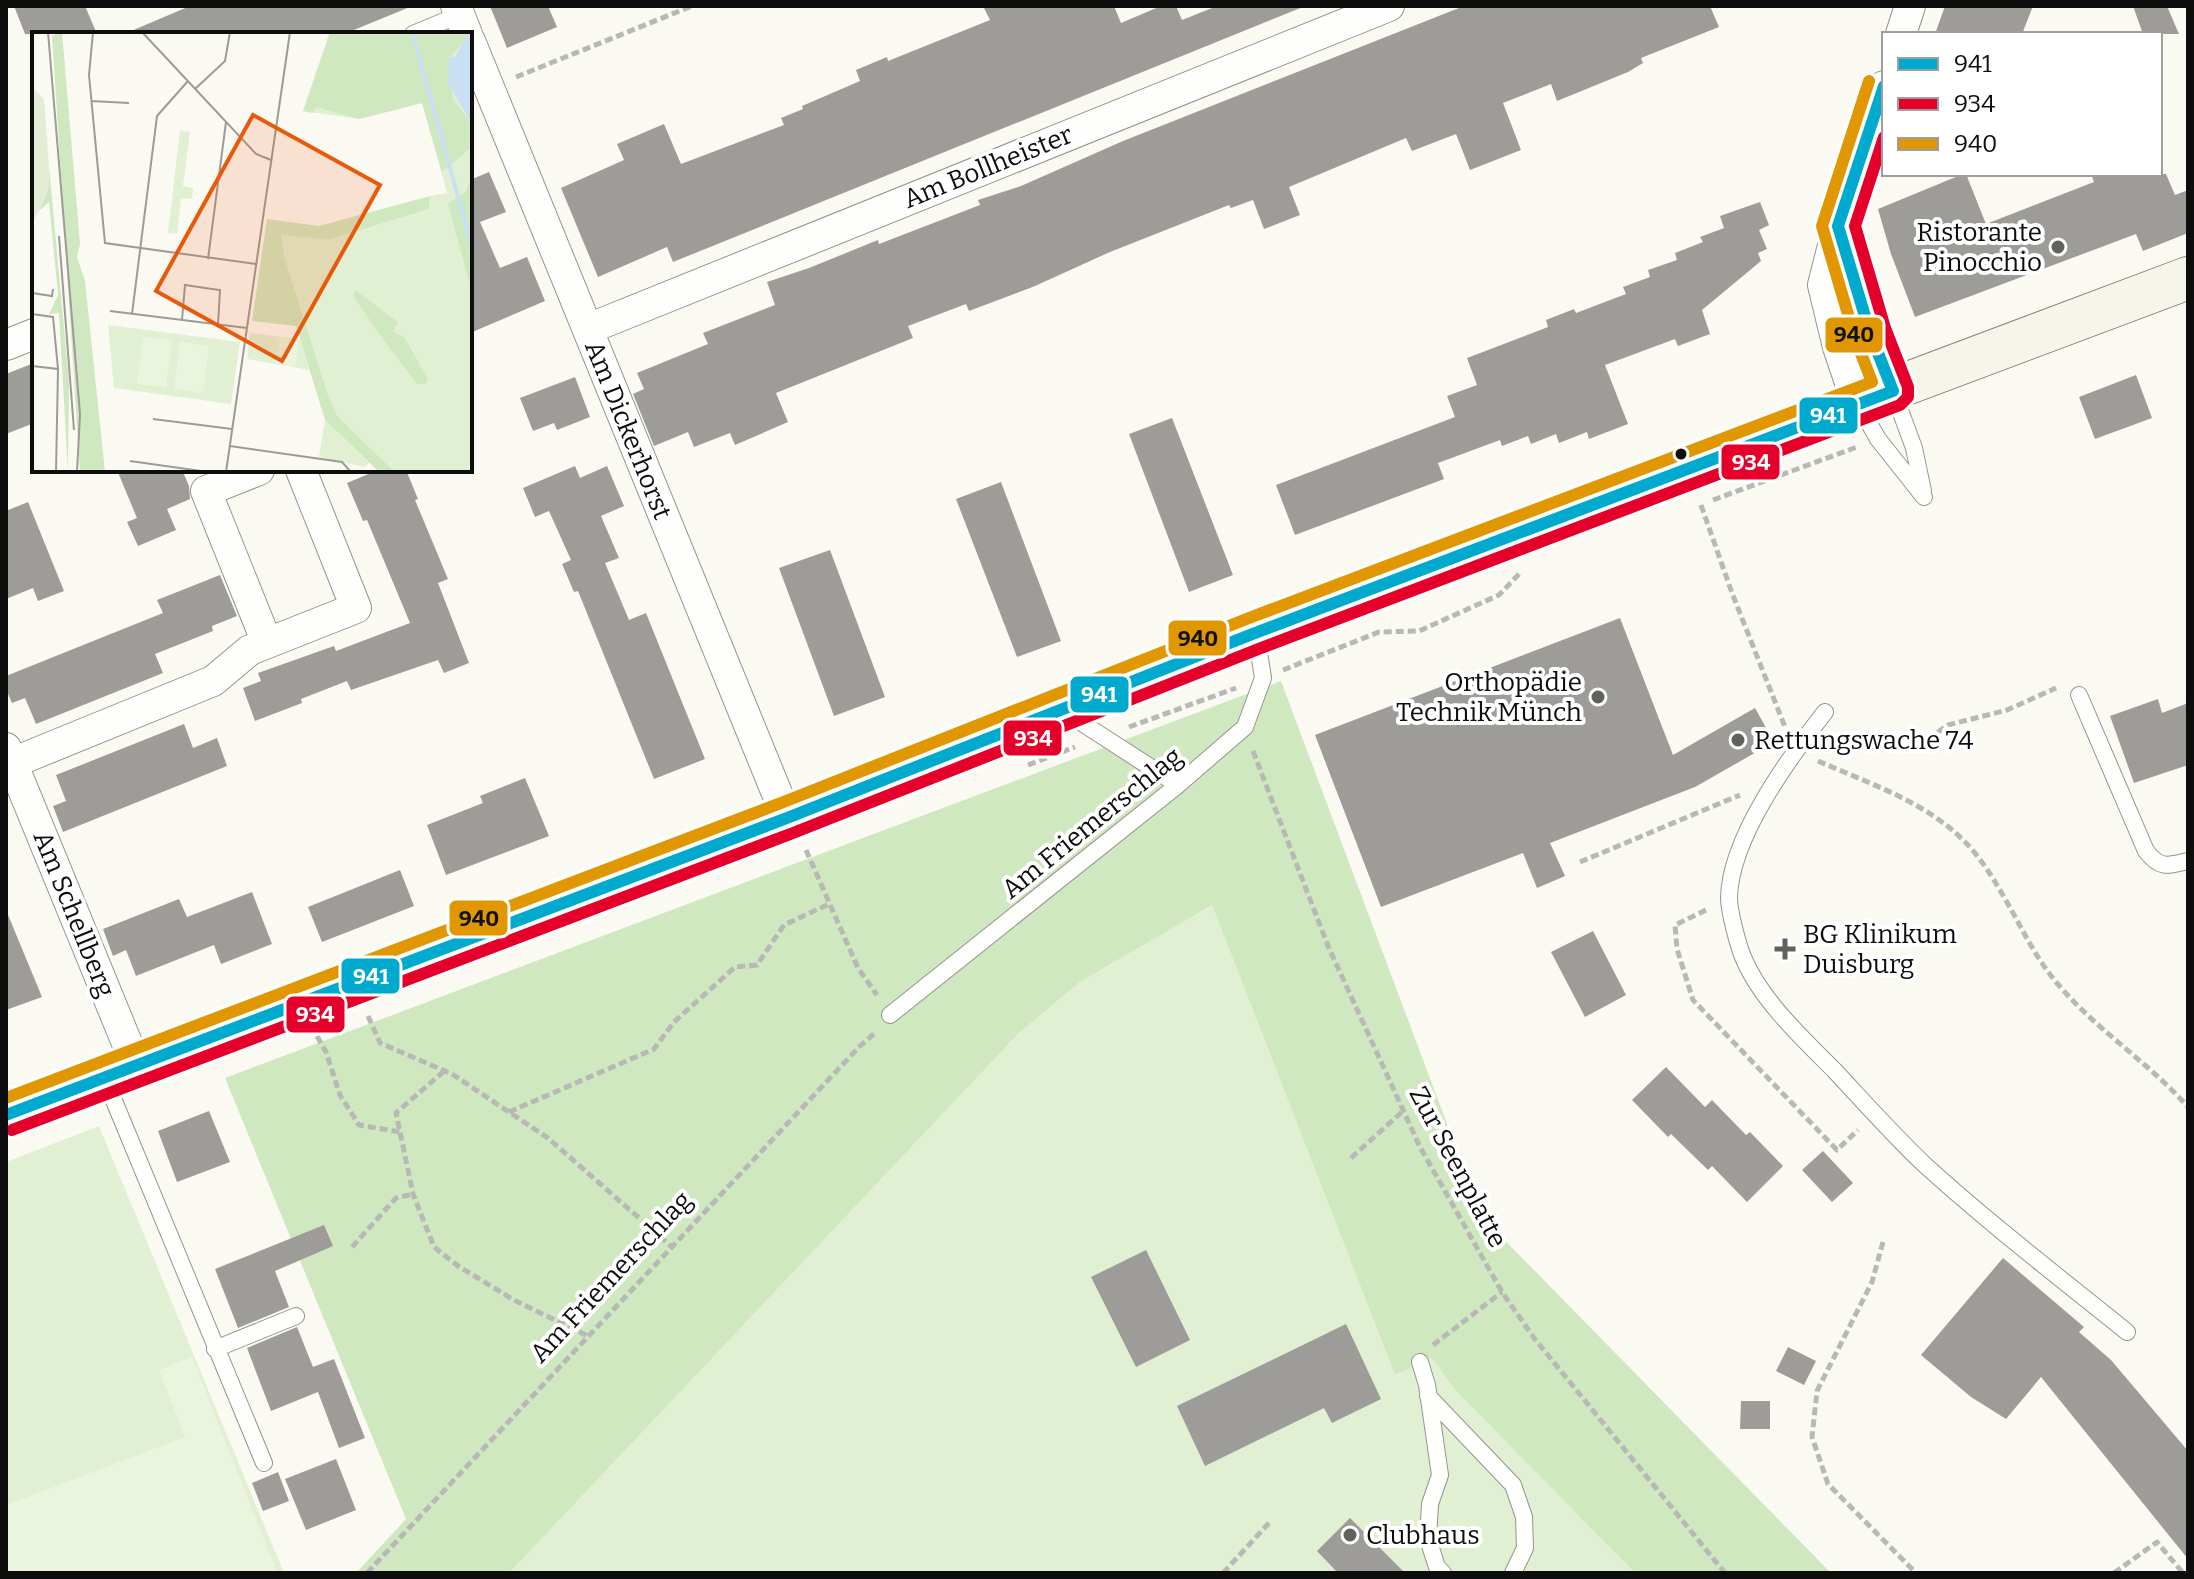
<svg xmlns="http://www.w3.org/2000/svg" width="2194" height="1579" font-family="Bitter,serif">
<rect width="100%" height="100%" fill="#fbfaf2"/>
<path fill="#e1f0d2" d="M1212,905L1395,1375L1432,1358L1455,1390L1635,1573H508L1019,1033L1080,982Z
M99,1126L284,1573H6V1162Z"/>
<path fill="#d0e8c0" d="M1281,681L1482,1217L1831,1573H1635L1455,1390L1432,1358L1395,1375L1212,905L1080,982L1019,1033L509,1573H356L406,1519L225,1078Z"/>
<path fill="#ebf4dc" d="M192,1357L277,1573H6V1505L185,1437L159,1370Z"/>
<path fill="#9e9c98" d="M14,6H85L97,34H25Z
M190,6H410V7L344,34H124Z
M490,6H548L557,27L507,48Z
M983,6H1114L1121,23L1161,6H1176L1182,20L1217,6L1303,7L673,262L667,247L598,277L561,188L624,160L617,144L664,124L681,164L784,125L781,118L803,109L802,106L860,81L856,70L887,57L888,61L990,20Z
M1464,6H1710L1719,27L1641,58L1643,63L1628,72L1557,101L1551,84L1503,103L1521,150L1470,170L1456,134L1412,151L1406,138L1289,187L1300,215L1264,229L1253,200L1231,208L1229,205L1110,252L1035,286L969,311L966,304L908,326L913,338L776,393L788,422L735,445L730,433L694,447L688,432L654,446L633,394L644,389L637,373L708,344L703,333L775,305L767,282L809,268L878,240L879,244L980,205L978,200L1021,186L1123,141Z
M1945,6H2033L2022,34H1935Z
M2133,6H2167L2179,34H2143Z
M489,172L506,212L480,222L500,268L527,257L545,301L470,333V180Z
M1963,174H1966L1986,224L2094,182L2091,174H2166L2175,195L2188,190V233L2143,251L2136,234L1915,317L1891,254L1878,209Z
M1760,202L1769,225L1759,230L1767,249L1758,253L1761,261L1702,310L1710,334L1678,346L1675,339L1605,365L1628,424L1589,439L1587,432L1559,443L1556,434L1531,444L1528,436L1502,446L1500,440L1438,463L1444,479L1295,535L1276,485L1455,417L1447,396L1477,385L1467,358L1548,327L1546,320L1574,309L1576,313L1626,294L1623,287L1650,277L1648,270L1677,260L1675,253L1703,242L1700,237L1724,228L1720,216Z
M34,363V423L6,434V374Z
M2136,375L2152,418L2095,439L2079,397Z
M575,377L590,417L557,430L554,423L533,431L520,398Z
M1172,418L1233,575L1189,592L1129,434Z
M575,466L580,478L607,466L624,506L601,516L619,558L605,563L629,620L646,613L705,759L654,779L578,591L574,592L562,564L571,560L549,511L535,517L523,488Z
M117,470H182L189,486L190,499L167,509L176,530L138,546L127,522L137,518Z
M378,470H406L418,499L415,500L448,579L438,583L469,663L444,673L438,660L351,690L347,681L301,699L302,703L255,721L243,688L261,681L258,673L334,646L336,651L410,623L367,520L363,521L347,483Z
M1001,482L1061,641L1017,657L956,499Z
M28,502L64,591L38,601L33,588L6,599V511Z
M830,550L885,697L834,716L779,568Z
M220,575L237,616L212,626L213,631L155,654L163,673L36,724L25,698L12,703L6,689V676L163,613L157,600Z
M1620,618L1673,755L1755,708L1774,742L1695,787L1550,843L1565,876L1537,888L1523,853L1381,907L1315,735Z
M2158,699L2162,713L2188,703V765L2134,783L2110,716Z
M184,724L193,748L217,738L227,766L63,832L53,806L66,801L56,775Z
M525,778L549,836L446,875L427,825L483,803L480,796Z
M400,870L414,906L322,942L308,907Z
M252,892L272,944L221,964L214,945L136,976L126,950L113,956L103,929L179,899L187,917Z
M6,910L42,997L6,1010Z
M1593,931L1626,995L1585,1017L1551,952Z
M1666,1067L1705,1107L1712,1100L1746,1135L1750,1132L1783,1166L1747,1202L1712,1166L1708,1170L1671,1134L1668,1137L1632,1100Z
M209,1111L230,1162L177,1182L158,1131Z
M1823,1151L1853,1183L1832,1202L1802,1170Z
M324,1225L333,1246L275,1271L289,1307L238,1328L215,1269Z
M1146,1250L1190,1340L1136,1367L1091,1277Z
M2003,1258L2084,1327L2079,1332L2111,1360L2188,1451V1559L2041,1377L2006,1419L1971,1397L1921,1355Z
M1346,1324L1381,1399L1332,1423L1324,1408L1205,1466L1177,1406Z
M297,1327L313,1367L334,1359L365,1438L339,1448L318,1392L271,1411L247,1348Z
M1788,1347L1816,1361L1804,1385L1776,1371Z
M1741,1401H1770V1429H1740Z
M336,1459L356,1510L306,1530L285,1479Z
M278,1472L289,1501L263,1511L252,1483Z
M1350,1518L1405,1573H1338L1317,1551Z"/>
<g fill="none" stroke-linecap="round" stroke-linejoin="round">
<g stroke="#949490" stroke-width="18">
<path id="lane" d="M413,34L459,15
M1893,391L1914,448L1923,491
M1858,404L1878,439L1924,497
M2079,695L2146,851C2160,869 2167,866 2188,861
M1065,712L1178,785
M1825,712C1789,758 1730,838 1729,898C1729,911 1738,945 1743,957C1760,999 1802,1038 1834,1070C1864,1102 1894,1136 1926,1166C1990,1224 2060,1278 2127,1332
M890,1015L1178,785L1245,727L1263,678L1256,633
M105,1079L264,1463
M215,1349L296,1316
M1420,1362L1427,1385L1440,1475L1430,1504L1428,1539L1437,1567L1443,1573
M1428,1396L1513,1485L1524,1517L1525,1548L1513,1573"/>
</g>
<g stroke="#949490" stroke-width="32">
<path id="street" d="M456,6L467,34
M1901,34L1910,6
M470,41L787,818
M1838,226L1870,333L1893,391
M588,329L1389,6
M6,345L34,334
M1857,403L1838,347L1823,285L1838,226L1884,86
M259,470L206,491L267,643
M6,748L136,1065
M12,763L213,681L250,650L356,608L301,470"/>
</g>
<g stroke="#8b8a87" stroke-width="44">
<path id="secondary" d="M6,1115L787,818L1060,709L1786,429L2188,278"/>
</g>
<path stroke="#b8b8b6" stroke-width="5" stroke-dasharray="8 4" stroke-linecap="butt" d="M516,77L692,6
M1713,500L1857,447
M1701,505L1732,593L1785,727
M1283,670L1379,632L1419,631L1499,595L1520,573
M1129,727L1236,688
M1918,746L1948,725L2007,710L2056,688
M1253,751L1328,946L1420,1147L1502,1292L1534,1338L1725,1573
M1818,761C1868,783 1927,802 1966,843C1978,855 1990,873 1998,887C2021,924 2033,957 2063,990C2101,1033 2150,1064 2188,1107
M1028,765L1075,747
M806,850L858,968L877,995
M1580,862L1740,795
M1706,910L1675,925L1677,949L1693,1000L1837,1150L1858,1130
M368,1016L380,1043L452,1074L548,1138L672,1247
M317,1036L326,1052L340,1095L359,1125L400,1132
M444,1071L396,1113L413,1194L434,1247L458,1266L514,1300L588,1336
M509,1112L654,1049L674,1022L735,967L757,965L784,925L829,904
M1351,1158L1403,1111
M1883,1242L1872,1282L1817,1391L1812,1437L1828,1484L1916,1573
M352,1247L396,1198L413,1194
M1433,1345L1502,1292
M367,1573L859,1047L876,1032
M1223,1573L1269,1523
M2114,1573L2157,1542L2183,1573"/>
<use href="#lane" stroke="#fefefd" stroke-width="16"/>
<use href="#street" stroke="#fefefd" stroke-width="30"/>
<use href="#secondary" stroke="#f5f5ea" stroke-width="42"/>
<g stroke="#fff" stroke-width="18">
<path id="bus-1" d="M6,1115L787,818L1255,633L1893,391L1870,333L1838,226L1884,86"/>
</g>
<g stroke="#fff" stroke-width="18">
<path id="bus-2" d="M12,1130L793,833L1261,648L1900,405L1908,397V387L1885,328L1855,226L1884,137"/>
</g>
<g stroke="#fff" stroke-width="18">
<path id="bus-3" d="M6,1098L781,803L1249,618L1872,382L1855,338L1822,226L1869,81"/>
</g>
<use href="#bus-1" stroke="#00a9ce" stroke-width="12"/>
<use href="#bus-2" stroke="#e4002b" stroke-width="12"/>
<use href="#bus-3" stroke="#e09701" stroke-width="12"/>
</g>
<g fill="#60605d" stroke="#fff" stroke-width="3">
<circle cx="2058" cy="247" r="8"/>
<circle cx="1598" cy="697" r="8"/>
<circle cx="1738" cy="740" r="8"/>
<path d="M1781 937h8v8h8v8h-8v8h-8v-8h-8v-8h8z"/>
<circle cx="1350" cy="1535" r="8"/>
</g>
<circle fill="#0d0d0d" stroke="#fff" stroke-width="3" cx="1681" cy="454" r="7"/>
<g text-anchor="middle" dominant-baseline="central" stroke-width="8" stroke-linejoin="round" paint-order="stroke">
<g font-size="26" fill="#0d0d0d" stroke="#fff">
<text transform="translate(988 167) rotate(-22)">Am Bollheister</text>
<text transform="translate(628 430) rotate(68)">Am Dickerhorst</text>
<text transform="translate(1092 823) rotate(-39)">Am Friemerschlag</text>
<text transform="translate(74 914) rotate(68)">Am Schellberg</text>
<text transform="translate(1458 1167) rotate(62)">Zur Seenplatte</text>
<text transform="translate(611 1277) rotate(-47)">Am Friemerschlag</text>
</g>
<g font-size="26" fill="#0d0d0d" stroke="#fff" text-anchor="start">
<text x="2042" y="232" text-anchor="end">Ristorante<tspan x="2042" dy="30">Pinocchio</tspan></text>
<text x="1582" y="682" text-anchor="end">Orthopädie<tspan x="1582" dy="30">Technik Münch</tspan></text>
<text x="1754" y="740">Rettungswache 74</text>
<text x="1803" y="934">BG Klinikum<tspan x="1803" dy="30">Duisburg</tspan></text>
<text x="1366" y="1535">Clubhaus</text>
</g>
</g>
<g transform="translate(32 32)">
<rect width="440" height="440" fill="#fbfaf2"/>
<path d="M298,0H440V440H363L306,385L296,363L252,223L250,202L296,208L397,177L398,164L415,161L390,71L327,87L271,79ZM148,99L158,100L151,154L161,156L160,167L149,166L145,202L136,201ZM76,293L208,310L199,372L82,356ZM218,301L268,307L277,338L215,327ZM293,388L337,431L333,435L287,425Z" fill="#e1f0d2"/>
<path d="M30,0L48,212L45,225L53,249L73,440H48L20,4ZM298,0H440L417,27L421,67L440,92V115L410,140L390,71L327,87L284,75L281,81L271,79ZM17,134L37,349L36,440L27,281L17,282L26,263L17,170L6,180L16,158ZM440,146V260L416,172L433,160ZM398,164L397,177L296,208L250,203L252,223L296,363L306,385L363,440H347L293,388L264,294L220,289L235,187L287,194ZM323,258L366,290L361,300L372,305L396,347L393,352H385L350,306L322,265Z" fill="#d0e8c0"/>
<path d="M0,55L12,67L17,134L16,158L0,192Z" fill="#e4ecd6"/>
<path d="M241,304L267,307L263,335L244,332L247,309ZM111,305L140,308L134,355L105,352ZM148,310L177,314L171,361L142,357Z" fill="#ebf4dc"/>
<path d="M435,3H440V92L416,51L417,25H423Z" fill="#c9dff4"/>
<path fill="none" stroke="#c9dff4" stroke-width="4" d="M380,0L440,215"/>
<path fill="none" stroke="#9c9b96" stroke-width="2" d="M16,0L48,382L45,440M61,0L57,43L73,211L224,232M110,0L224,122L239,128M163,57L193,29L198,0M59,69L97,71M27,204L42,398M176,227L194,90M0,261L20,264L21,257M78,279L215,296M0,282L21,285L26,337M100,282L125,84L156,49M150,288L153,253L173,256L188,258L186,292M0,334L26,337L24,440M121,387L200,397M198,414L310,430L319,440M98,429L176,440M194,440L258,0"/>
<path fill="#e8590c" fill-opacity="0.15" stroke="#e8590c" stroke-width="4" d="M221,83L348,153L250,329L124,259Z"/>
<rect width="440" height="440" fill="none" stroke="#0d0d0d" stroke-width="4"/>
</g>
<g stroke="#fff" stroke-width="3">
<rect x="1824" y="316" width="60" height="38" rx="8" fill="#e09701"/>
<rect x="1798" y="396" width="61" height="39" rx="8" fill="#00a9ce"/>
<rect x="1720" y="443" width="61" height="38" rx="8" fill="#e4002b"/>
<rect x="1167" y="619" width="61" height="38" rx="8" fill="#e09701"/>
<rect x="1069" y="675" width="61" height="39" rx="8" fill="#00a9ce"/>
<rect x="1002" y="719" width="61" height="38" rx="8" fill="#e4002b"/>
<rect x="448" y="899" width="61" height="38" rx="8" fill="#e09701"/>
<rect x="340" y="957" width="61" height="38" rx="8" fill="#00a9ce"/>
<rect x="285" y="995" width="61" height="39" rx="8" fill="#e4002b"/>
</g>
<g font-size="22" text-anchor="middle" font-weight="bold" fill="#fff">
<text x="1828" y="423">941</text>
<text x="1751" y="470">934</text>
<text x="1099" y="702">941</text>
<text x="1033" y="746">934</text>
<text x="371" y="984">941</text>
<text x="315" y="1022">934</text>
</g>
<g font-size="22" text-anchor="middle" font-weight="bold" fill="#111">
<text x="1854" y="342">940</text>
<text x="1198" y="646">940</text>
<text x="479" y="926">940</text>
</g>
<rect width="2194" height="1579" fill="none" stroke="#0d0d0d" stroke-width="16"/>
<rect x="1882" y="32" width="280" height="144" fill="#ffffff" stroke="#9e9e9e" stroke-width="2"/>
<rect x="1898" y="58" width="40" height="12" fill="#00a9ce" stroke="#9e9e9e" stroke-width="2"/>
<text x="1954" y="72" font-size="24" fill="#0d0d0d">941</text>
<rect x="1898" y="98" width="40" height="12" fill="#e4002b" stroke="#9e9e9e" stroke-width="2"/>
<text x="1954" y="112" font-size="24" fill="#0d0d0d">934</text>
<rect x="1898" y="138" width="40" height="12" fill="#e09701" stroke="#9e9e9e" stroke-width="2"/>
<text x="1954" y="152" font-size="24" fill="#0d0d0d">940</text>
</svg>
